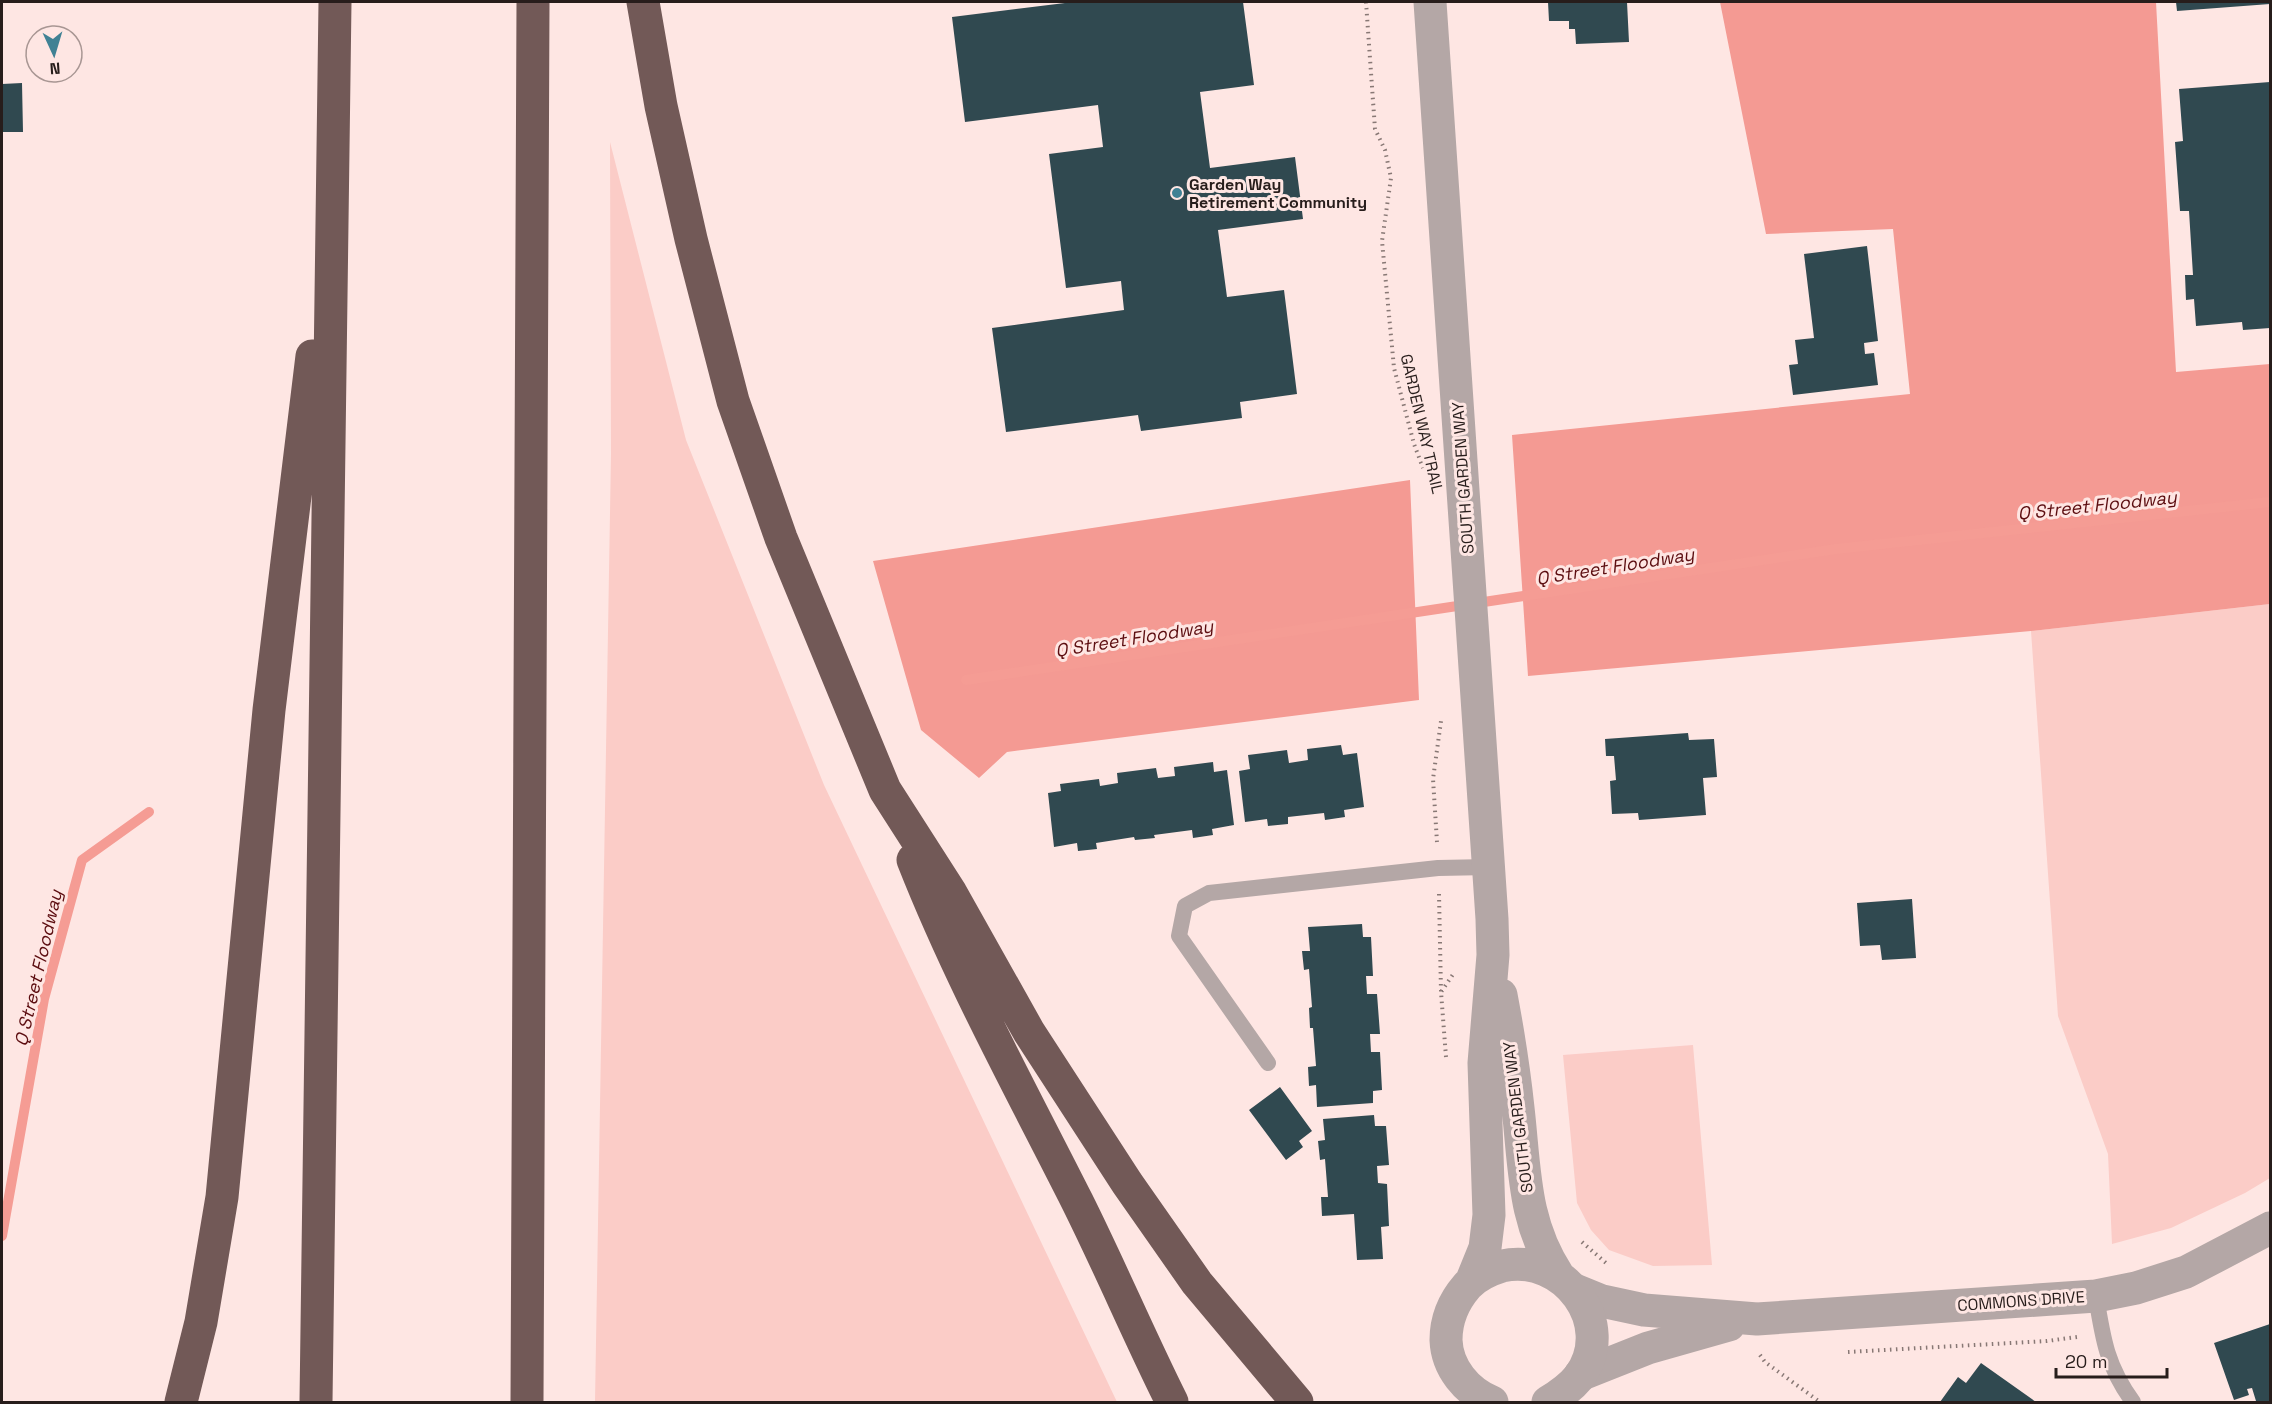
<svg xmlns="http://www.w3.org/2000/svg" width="2272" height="1404" font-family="'Space Grotesk',sans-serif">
<rect width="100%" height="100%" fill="#fee6e3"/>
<path fill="#fbccc7" d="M610,142L686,440L824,785L1117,1402H595L611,454Z
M2270,604V1178L2245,1193L2171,1228L2112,1244L2108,1154L2058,1016L2031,631Z
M1693,1045L1712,1265L1653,1266L1609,1250L1591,1230L1577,1203L1563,1055Z"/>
<path fill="#f49a93" d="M1720,2H2156L2176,372L2270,364V604L2031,631L1528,676L1512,435L1910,394L1893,229L1766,234Z
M1410,480L1419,700L1007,752L979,778L921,730L873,561Z"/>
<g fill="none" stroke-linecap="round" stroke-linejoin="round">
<path stroke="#f59c94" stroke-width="10" d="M966,680L1836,549L2270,502
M2,1236L44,999L82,860L149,812"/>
</g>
<path fill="#304950" d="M1073,2H1243L1254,85L1200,92L1210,168L1295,157L1303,219L1218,230L1227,297L1284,290L1297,394L1240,402L1242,418L1141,431L1138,415L1006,432L992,328L1124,310L1121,281L1066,288L1049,154L1103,147L1098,105L965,122L952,17Z
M1548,2H1627L1629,42L1576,44L1575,29H1569V21H1549Z
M2176,2H2270V4L2177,11Z
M2270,82V328L2243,330L2242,322L2196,326L2194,299L2186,300L2185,275H2193L2189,211H2180L2175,142L2183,141L2179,89Z
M22,83L23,132H2V84Z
M1867,246L1878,341L1864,343L1865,354L1874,353L1878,385L1793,395L1789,365L1798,364L1795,340L1814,338L1804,254Z
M1688,733L1689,740L1714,739L1717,777L1703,778L1706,815L1639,820L1638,813L1612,814L1610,781L1616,780L1614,756H1606L1605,739Z
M1341,745L1343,755L1357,753L1364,807L1344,810L1345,817L1325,820L1324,813L1288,817V824L1268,826L1267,819L1245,822L1239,771L1250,769L1248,755L1287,750L1289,763L1308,760L1307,749Z
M1213,762L1214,772L1227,770L1234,825L1212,829L1213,835L1193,838L1192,830L1154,835L1155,838L1135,840L1134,837L1096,843L1097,849L1078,851L1077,843L1054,847L1048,793L1061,791L1060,784L1099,779L1100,786L1118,783L1117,773L1156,768L1158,778L1175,776L1174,767Z
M1912,899L1916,958L1882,960L1880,945L1860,946L1857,903Z
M1362,924L1363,937H1371L1373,976H1366L1367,994H1377L1380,1034H1370L1371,1052H1380L1382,1090L1373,1091V1103L1317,1107L1316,1085L1309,1086L1308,1067L1316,1066L1313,1028H1310L1309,1008L1312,1007L1309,969L1304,970L1302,951H1310L1308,927Z
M1280,1087L1312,1131L1299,1141L1303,1147L1286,1160L1249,1110Z
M1374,1115L1375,1126H1386L1389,1165L1377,1166L1378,1183L1387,1184L1389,1226L1381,1227L1383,1259L1357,1260L1354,1214L1322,1216L1321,1197H1328L1325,1159L1320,1160L1318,1141L1325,1140L1323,1119Z
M2270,1324V1402H2251L2256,1401L2252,1388L2247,1389L2249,1395L2234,1400L2214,1343Z
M1981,1363L2036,1402H1940L1958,1377L1966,1383Z"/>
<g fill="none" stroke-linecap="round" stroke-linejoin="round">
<path stroke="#887875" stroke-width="4" stroke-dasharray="1.5 4.5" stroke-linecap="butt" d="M1366,2L1375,129L1385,150L1391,178L1382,241L1394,368L1414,444L1423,468
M1437,842L1433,779L1441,721
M1439,894L1441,992
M1446,1057L1441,992L1454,973
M1582,1242L1606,1263
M1848,1352L2047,1341L2077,1337
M1760,1355L1765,1362L1820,1402"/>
<path stroke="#b4a7a6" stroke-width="16" d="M1268,1063L1179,936L1185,906L1209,893L1438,868L1489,867
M2096,1296C2103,1340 2107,1366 2133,1402"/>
<path stroke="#b4a7a6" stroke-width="33" d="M1575,1290L1602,1301L1644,1310L1757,1319L2096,1296L2136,1288L2186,1272L2270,1228
M1580,1375L1648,1348L1729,1325"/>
<path stroke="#b4a7a6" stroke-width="33" d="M1430,2L1492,919L1493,955L1484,1063L1489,1215L1485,1248L1472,1280
M1501,995C1508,1032 1514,1070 1518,1108C1525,1169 1523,1222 1558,1275
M1492,1402C1467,1392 1447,1368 1446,1340C1446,1319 1454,1301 1467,1286C1476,1276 1489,1270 1502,1266C1564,1252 1618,1324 1579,1377C1570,1388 1560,1395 1548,1402"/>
<path stroke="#725957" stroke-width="33" d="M643,2L661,106L691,239L733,401L781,538L885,790L951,893L1029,1032L1127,1183L1197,1283L1297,1402
M913,860C959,977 1020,1088 1077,1201C1110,1267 1139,1336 1172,1402
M181,1402L201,1322L222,1197L269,710L312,356
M316,1402L335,2
M527,1402L533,2"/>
</g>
<circle fill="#408194" stroke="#fee6e3" stroke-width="2" cx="1177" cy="193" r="6"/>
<g text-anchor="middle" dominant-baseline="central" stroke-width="6" stroke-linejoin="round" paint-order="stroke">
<g font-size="16" font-weight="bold" fill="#271d1b" stroke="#fee6e3" text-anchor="start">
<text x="1189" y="184">Garden Way<tspan x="1189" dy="18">Retirement Community</tspan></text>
</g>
<g font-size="16" fill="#271d1b" stroke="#fee6e3">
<text transform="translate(1422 424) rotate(77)">GARDEN WAY TRAIL</text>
<text transform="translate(1463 478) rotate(-94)">SOUTH GARDEN WAY</text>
<text transform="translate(1518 1117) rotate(-97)">SOUTH GARDEN WAY</text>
<text transform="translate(2021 1301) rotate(-4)">COMMONS DRIVE</text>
</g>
<g font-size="18" font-style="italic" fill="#5c0d10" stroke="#fee6e3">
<text transform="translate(2097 505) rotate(-6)">Q Street Floodway</text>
<text transform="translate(1615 566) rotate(-9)">Q Street Floodway</text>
<text transform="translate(1134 638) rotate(-9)">Q Street Floodway</text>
<text transform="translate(38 968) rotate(-77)">Q Street Floodway</text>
</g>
</g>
<rect width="2272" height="1404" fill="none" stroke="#271d1b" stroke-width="6"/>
<g transform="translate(54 54) rotate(176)"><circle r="28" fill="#fee6e3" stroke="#a89693" stroke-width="1.5"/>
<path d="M0-4.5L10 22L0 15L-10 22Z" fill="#408194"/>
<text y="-9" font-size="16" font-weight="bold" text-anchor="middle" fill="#271d1b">N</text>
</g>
<path d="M2056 1368v9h111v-9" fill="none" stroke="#271d1b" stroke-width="3"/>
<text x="2065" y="1368" font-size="18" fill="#271d1b" stroke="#fee6e3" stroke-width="4.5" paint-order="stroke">20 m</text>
</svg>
